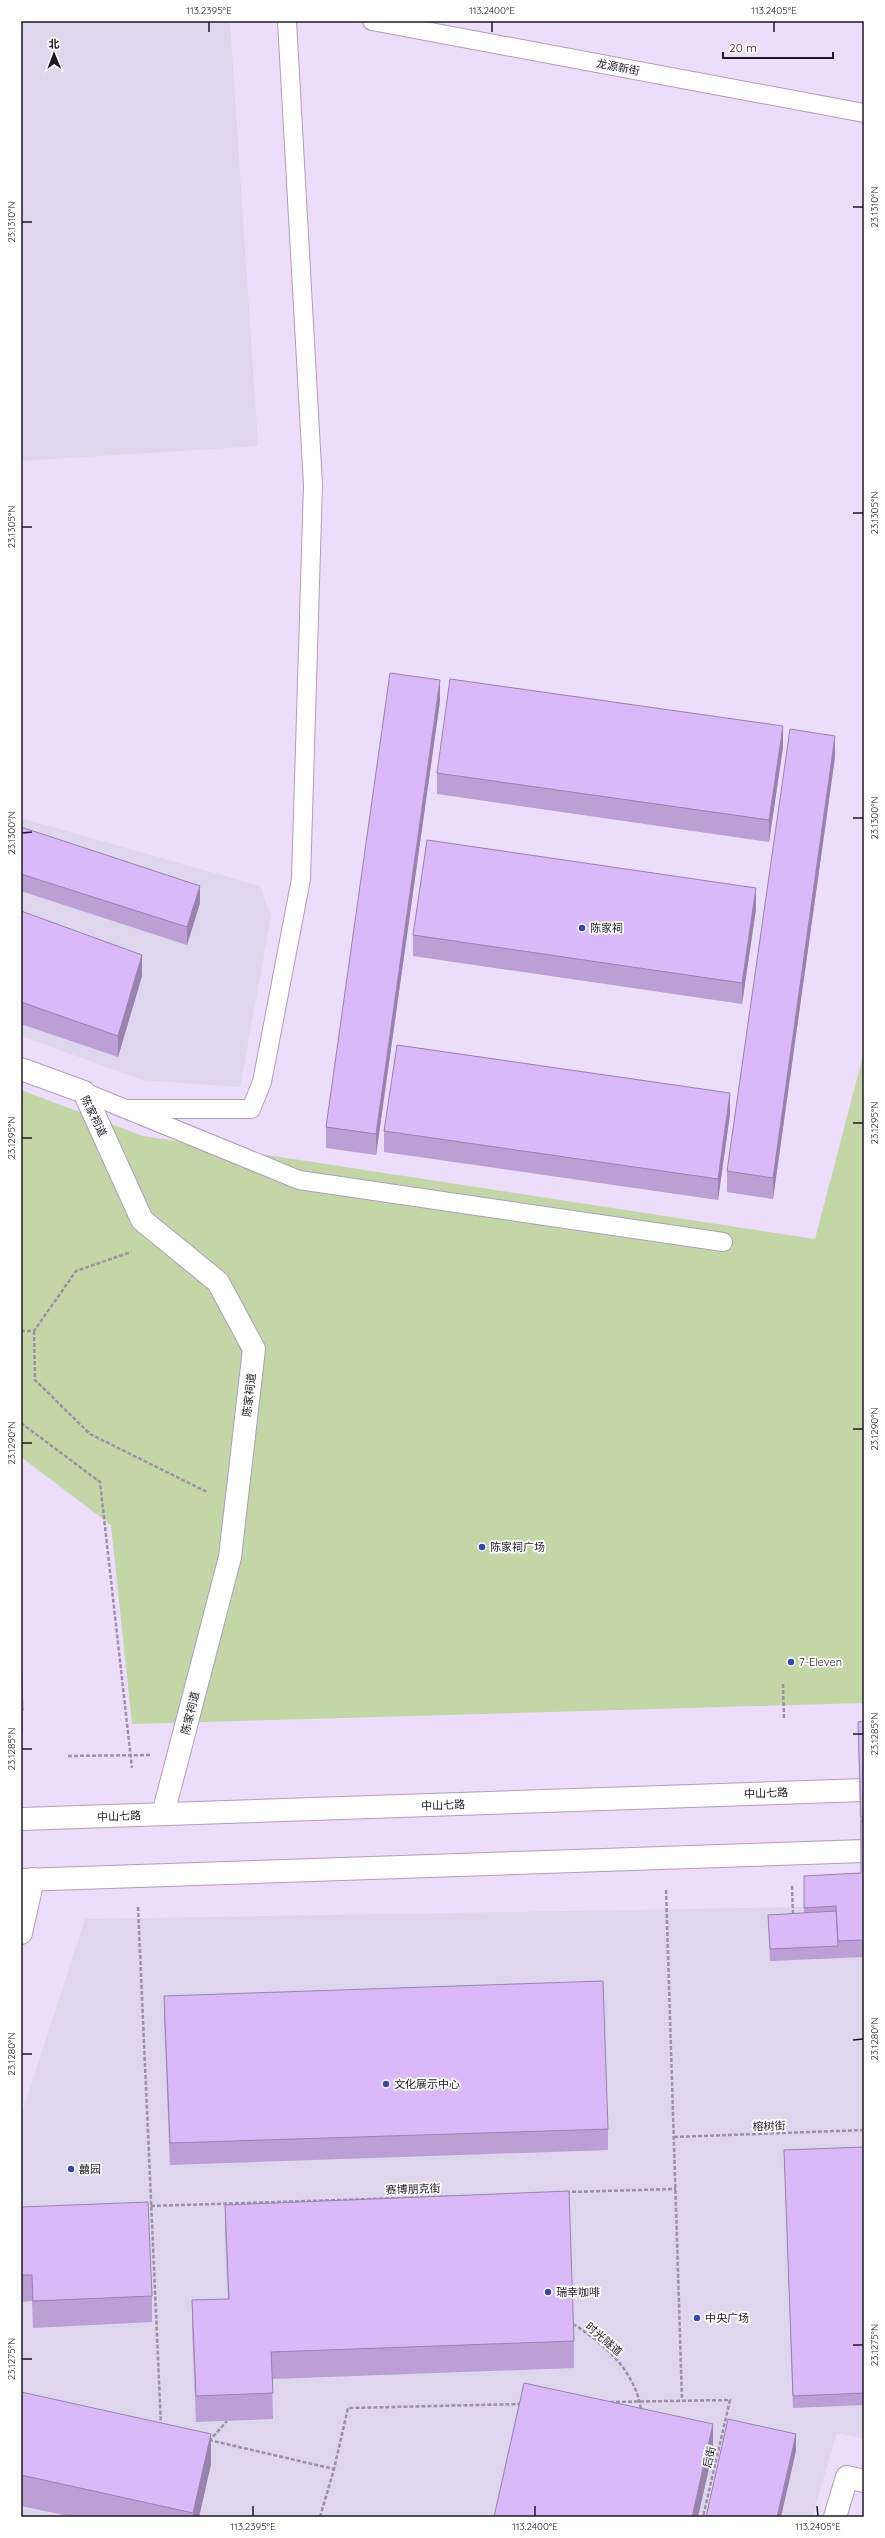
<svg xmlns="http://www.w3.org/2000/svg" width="885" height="2538" font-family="Quicksand,'Noto Sans SC',sans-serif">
<rect width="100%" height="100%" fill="#ecddfa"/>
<path fill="#ddd6ec" d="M21,21H230L258,446L21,461Z
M21,818L260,886L271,916L240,1087L142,1080L21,1036Z
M864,1906V2439L837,2433L812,2517H21V2116L85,1919Z"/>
<path fill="#c3d6a6" d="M864,1052V1703L132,1724L111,1525L21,1457V1090L143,1136L815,1239Z"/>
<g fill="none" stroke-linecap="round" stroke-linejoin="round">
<g stroke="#ad9fba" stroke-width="20">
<path id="service" d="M372,21L864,113
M84,1092L299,1180L723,1242
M126,1109H251L262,1082L301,879L313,485L287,21"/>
</g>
<g stroke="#ad9fba" stroke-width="24">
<path id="minor" d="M21,1069L84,1092L142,1220L218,1282L254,1349L230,1557L163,1814
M21,1933L33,1879
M835,2517L847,2477L864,2481"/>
</g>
<g stroke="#ad9fba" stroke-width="24">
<path id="primary" d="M21,1819L864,1790
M21,1880L864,1851"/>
</g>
<path stroke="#9c91a7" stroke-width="2.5" stroke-dasharray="4 2" stroke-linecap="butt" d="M21,1331H34L76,1271L131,1252
M34,1331L35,1380L90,1434L207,1492
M21,1423L100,1482L132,1768
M783,1684L784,1719
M792,1886L793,1915
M666,1890L682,2400
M138,1907L161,2426
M674,2137L864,2130
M566,2192L676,2189
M151,2206L465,2196
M610,2402L730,2400L703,2517
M209,2440L334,2469
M320,2517L334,2469L348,2408L521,2404"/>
<use href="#service" stroke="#fff" stroke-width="18"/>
<use href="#minor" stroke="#fff" stroke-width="22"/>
<use href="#primary" stroke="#fff" stroke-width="22"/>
<path stroke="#9c91a7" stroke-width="2.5" stroke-dasharray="4 2" stroke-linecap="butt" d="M68,1756L151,1755
M573,2324C604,2343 636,2372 641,2410
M209,2441L227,2421"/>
</g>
<path fill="#bb9fd5" d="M440,701L376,1155L326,1148V1127Z
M783,747L769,842L437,794V773Z
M835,757L773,1199L727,1192V1171Z
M21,827L200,903L187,945L21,891Z
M756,909L742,1004L413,956V935Z
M21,911L142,976L118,1057L21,1024Z
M730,1114L718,1200L384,1152V1131Z
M21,1651L23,1711V1732H21Z
M864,1721V1957L770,1961L768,1915L804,1913V1876L861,1873L858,1722Z
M164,1996L608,2129V2150L170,2165L164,2017Z
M864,2147V2405L793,2408L784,2150Z
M225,2205L574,2341V2368L272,2379L273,2419L196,2422L192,2327V2300L228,2299L225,2231Z
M21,2207L152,2296V2322L33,2328L32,2301L21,2302Z
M21,2392L211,2464L199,2517H73L21,2506Z"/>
<path fill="#9982ae" d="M440,680V701L376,1155V1134Z
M783,726V747L769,842V820Z
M835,736V757L773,1199V1178Z
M200,886V903L187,945V927Z
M756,888V909L742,1004V983Z
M142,955V976L118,1057V1036Z
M730,1093V1114L718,1200V1179Z
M713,2424V2451L698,2517H692Z
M211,2434V2464L199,2517H193V2513Z
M796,2434V2451L781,2517H777Z"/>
<path fill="#dab9f8" stroke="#9982ae" d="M390,673L440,680L376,1134L326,1127Z
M450,679L783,726L769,820L437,773Z
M790,729L835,736L773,1178L727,1171Z
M21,827L200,886L187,927L21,874Z
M427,840L756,888L742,983L413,935Z
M21,911L142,955L118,1036L21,1002Z
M397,1045L730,1093L718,1179L384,1131Z
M21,1651L23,1711H21Z
M864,1721V1817H861L858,1722Z
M861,1821H864V1940L838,1941L836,1906L804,1908V1876L861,1873Z
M836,1911L838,1946L770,1949L768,1915Z
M603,1981L608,2129L170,2143L164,1996Z
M864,2147V2393L793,2396L784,2150Z
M569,2191L574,2341L271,2352L273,2393L196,2396L192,2300L229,2299L225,2205Z
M148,2202L152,2296L33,2301L32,2275H21V2207Z
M524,2383L713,2424L692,2517H494Z
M21,2392L211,2434L193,2513L21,2475Z
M728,2419L796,2434L777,2517H706Z"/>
<path fill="none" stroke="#1d1822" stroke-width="1.5" d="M209,22V32M492,22V32M774,22V32M853,207H863M22,222H32M853,513H863M22,527H32M853,818H863M22,833L32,832M853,1123H863M22,1138H32M853,1429H863M22,1443H32M853,1734H863M22,1749H32M853,2040L863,2039M22,2054H32M853,2345H863M22,2359H32M253,2506V2516M535,2506V2516M817,2506L818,2516"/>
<g fill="#3445b8" stroke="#fff" stroke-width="1.5">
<circle cx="582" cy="928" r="4"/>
<circle cx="482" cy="1547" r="4"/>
<circle cx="791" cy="1662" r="4"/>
<circle cx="386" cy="2084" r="4"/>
<circle cx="71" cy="2169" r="4"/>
<circle cx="548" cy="2292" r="4"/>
<circle cx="697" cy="2318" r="4"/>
</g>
<g text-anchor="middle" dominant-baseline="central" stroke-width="3.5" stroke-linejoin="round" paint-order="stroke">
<g font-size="11" fill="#1d1822" stroke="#fff">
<text transform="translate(618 67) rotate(11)">龙源新街</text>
<text transform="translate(94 1116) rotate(64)">陈家祠道</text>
<text transform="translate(249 1395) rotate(-83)">陈家祠道</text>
<text transform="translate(190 1713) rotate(-76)">陈家祠道</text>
<text transform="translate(766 1793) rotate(-2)">中山七路</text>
<text transform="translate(443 1805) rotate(-2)">中山七路</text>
<text transform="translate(119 1816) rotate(-2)">中山七路</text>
<text transform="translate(769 2126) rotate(-2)">榕树街</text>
<text transform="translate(413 2189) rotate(-2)">赛博朋克街</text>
<text transform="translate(604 2339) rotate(41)">时光隧道</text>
<text transform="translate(709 2457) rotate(-77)">后街</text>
</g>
<g font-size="11" fill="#1d1822" stroke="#fff" text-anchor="start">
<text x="590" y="928">陈家祠</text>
<text x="490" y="1547">陈家祠广场</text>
<text x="799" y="1662">7-Eleven</text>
<text x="394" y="2084">文化展示中心</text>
<text x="79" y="2169">囍园</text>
<text x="556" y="2292">瑞幸咖啡</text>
<text x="705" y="2318">中央广场</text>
</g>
</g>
<rect width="885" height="2538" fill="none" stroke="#ffffff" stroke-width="44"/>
<g transform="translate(54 54) rotate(359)" stroke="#ffffff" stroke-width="3" paint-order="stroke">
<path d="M0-3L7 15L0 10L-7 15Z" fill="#1d1822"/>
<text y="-6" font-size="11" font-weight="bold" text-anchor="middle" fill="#1d1822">北</text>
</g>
<path d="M723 52v6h110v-6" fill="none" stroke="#1d1822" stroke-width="2"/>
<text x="729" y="52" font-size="12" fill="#1d1822" stroke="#ffffff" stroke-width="3" paint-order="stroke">20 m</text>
<rect x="22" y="22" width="841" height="2494" fill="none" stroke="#1d1822" stroke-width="1.5"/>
<g font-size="10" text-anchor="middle" fill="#1d1822">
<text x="209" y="14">113.2395°E</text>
<text x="492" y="14">113.2400°E</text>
<text x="774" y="14">113.2405°E</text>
<text transform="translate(874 207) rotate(-90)" y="4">23.1310°N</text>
<text transform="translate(11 222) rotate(-90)" y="4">23.1310°N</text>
<text transform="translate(874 513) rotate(-90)" y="4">23.1305°N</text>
<text transform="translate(11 527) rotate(-90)" y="4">23.1305°N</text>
<text transform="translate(874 818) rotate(-90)" y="4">23.1300°N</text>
<text transform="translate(11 833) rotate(-90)" y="4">23.1300°N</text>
<text transform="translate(874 1123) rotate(-90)" y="4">23.1295°N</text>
<text transform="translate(11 1138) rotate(-90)" y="4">23.1295°N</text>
<text transform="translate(874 1429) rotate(-90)" y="4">23.1290°N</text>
<text transform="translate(11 1443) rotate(-90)" y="4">23.1290°N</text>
<text transform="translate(874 1734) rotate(-90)" y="4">23.1285°N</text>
<text transform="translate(11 1749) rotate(-90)" y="4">23.1285°N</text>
<text transform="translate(874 2039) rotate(-90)" y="4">23.1280°N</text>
<text transform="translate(11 2054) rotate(-90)" y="4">23.1280°N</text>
<text transform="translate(874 2345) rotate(-90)" y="4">23.1275°N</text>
<text transform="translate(11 2359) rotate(-90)" y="4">23.1275°N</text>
<text x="253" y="2530">113.2395°E</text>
<text x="535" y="2530">113.2400°E</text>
<text x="818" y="2530">113.2405°E</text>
</g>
</svg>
